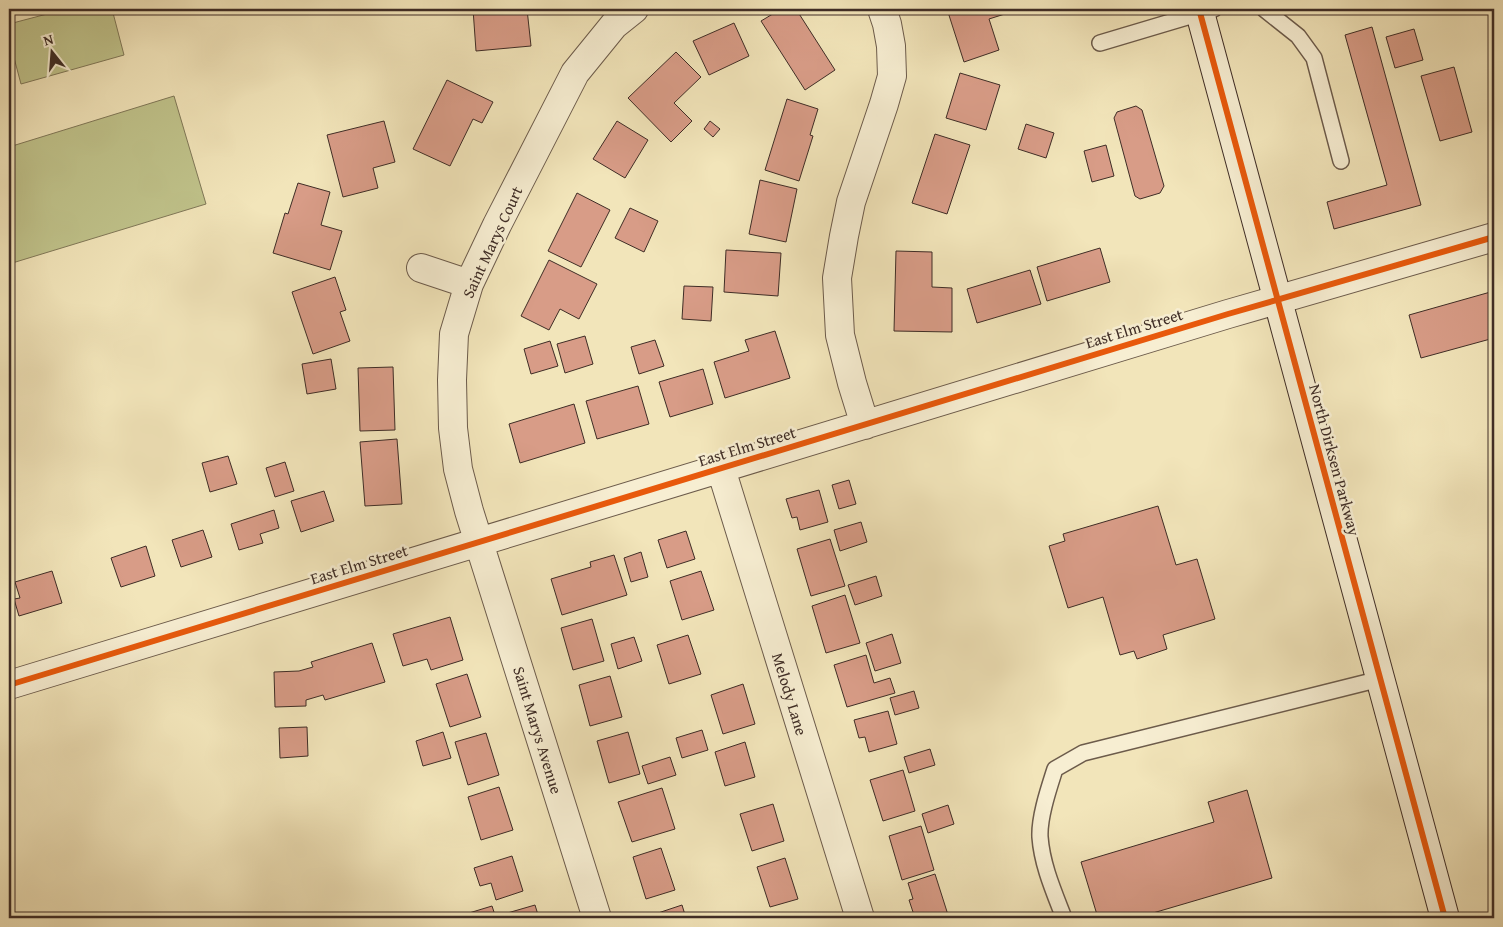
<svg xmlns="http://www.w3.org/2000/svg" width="1503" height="927" font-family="'Gentium Book Plus',serif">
<rect width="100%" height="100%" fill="#f2e5ba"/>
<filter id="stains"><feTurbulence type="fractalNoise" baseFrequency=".004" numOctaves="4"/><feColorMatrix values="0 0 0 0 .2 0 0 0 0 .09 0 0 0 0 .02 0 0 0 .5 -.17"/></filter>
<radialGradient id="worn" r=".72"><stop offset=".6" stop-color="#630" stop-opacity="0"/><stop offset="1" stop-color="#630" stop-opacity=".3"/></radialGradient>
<path fill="#c0c38b" stroke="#807858" d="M66,9H112L124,55L21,84L9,39V24Z
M174,96L206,204L9,264V147Z"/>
<path fill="#d89c87" stroke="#3f2d26" d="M473,9H527L531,46L476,51Z
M781,9H796L835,70L805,90L761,21Z
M947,9H1010L1011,12L989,19L999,50L964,62Z
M734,23L749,56L709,75L693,41Z
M1372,27L1421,205L1334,229L1327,202L1387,185L1345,35Z
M1414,29L1423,60L1395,68L1386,37Z
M676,52L701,77L674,103L692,121L671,142L628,98Z
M1454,67L1472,132L1440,141L1421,76Z
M960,73L1000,85L986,130L946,118Z
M447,80L493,102L482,123L473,119L450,166L413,149Z
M787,99L818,109L810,135L813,136L799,181L765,170Z
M1136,106L1142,110L1164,186L1160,193L1140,199L1135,196L1114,118L1117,112Z
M384,121L395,162L373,168L378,188L343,197L327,135Z
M617,121L648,140L625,178L593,159Z
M710,121L720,129L713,137L704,129Z
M1026,124L1054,133L1046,158L1018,149Z
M935,134L970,145L947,214L912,203Z
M1106,145L1114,176L1092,182L1084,151Z
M760,180L797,189L786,242L749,234Z
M298,183L330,192L321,225L342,231L330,270L273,253L285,213L288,214Z
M577,193L610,210L581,267L548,251Z
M630,208L658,221L644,252L615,238Z
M1100,248L1110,282L1047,301L1037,267Z
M726,250L781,253L778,296L724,292Z
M896,251L932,252V287L952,288V332L894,331Z
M549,260L597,284L579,319L560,309L549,330L521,316Z
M1030,270L1041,304L977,323L967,289Z
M335,277L346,310L340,312L350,341L313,354L292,292Z
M684,286L713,287L711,321L682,319Z
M1494,291V338L1421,358L1409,315Z
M775,331L790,378L725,398L714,362L749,351L745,340Z
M585,336L593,364L565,373L557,344Z
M655,340L664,366L639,374L631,347Z
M550,341L558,366L531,374L524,349Z
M331,359L336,389L307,394L302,364Z
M393,367L395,430L360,431L358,368Z
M703,369L713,404L670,417L659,382Z
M638,386L649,424L597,439L586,401Z
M574,404L585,443L520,463L509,424Z
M397,439L402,504L365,506L360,442Z
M228,456L237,484L210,492L202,463Z
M285,462L294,491L275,497L266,468Z
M849,480L856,504L839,509L832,485Z
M819,490L828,522L800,530L797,517L792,518L786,499Z
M324,491L334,521L301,532L291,501Z
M1158,506L1176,565L1197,559L1215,619L1163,635L1167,649L1137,659L1134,651L1120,655L1103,597L1068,608L1049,546L1065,541L1063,534Z
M274,510L279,528L260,534L263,543L239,550L231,524Z
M861,522L867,542L840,551L834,530Z
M203,530L212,557L181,567L172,540Z
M686,531L695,559L667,568L658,540Z
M830,539L845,586L811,596L797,549Z
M146,546L155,576L121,587L111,558Z
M641,552L648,577L631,582L624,558Z
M614,555L627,595L562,615L551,579L591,567L590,562Z
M52,571L62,603L19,616L14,599L20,598L15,582Z
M701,571L714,610L682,620L670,581Z
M876,576L882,596L855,605L848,585Z
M845,595L860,643L826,653L812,606Z
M450,617L463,660L431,670L427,659L403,666L393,634Z
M592,619L604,661L573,670L561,628Z
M892,634L901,663L875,671L866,643Z
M688,635L701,674L669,684L657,645Z
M634,637L642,661L618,669L611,644Z
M372,643L385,682L325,700L323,695L306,700V706L275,707L274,672L299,671L313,667L311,662Z
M866,655L874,683L890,678L895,693L847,707L834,665Z
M467,674L481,717L450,727L436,684Z
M610,676L622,717L590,726L579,685Z
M743,684L755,724L723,734L711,695Z
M914,691L919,708L895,715L890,698Z
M888,711L897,744L869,752L865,737L859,738L854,720Z
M307,727L308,756L280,758L279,728Z
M702,730L708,750L682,758L676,738Z
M443,732L451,758L423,766L416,741Z
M628,732L640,774L609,783L597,741Z
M486,733L499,775L468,785L455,742Z
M745,742L755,777L725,786L715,752Z
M930,749L935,765L909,773L904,757Z
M670,757L676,775L648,784L642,766Z
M903,770L915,811L883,821L870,780Z
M499,787L513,830L481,840L468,797Z
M662,788L675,829L632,842L618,802Z
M1247,790L1272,878L1136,918H1098L1081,862L1214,822L1208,802Z
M773,804L784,841L752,851L740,814Z
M948,805L954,824L928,833L922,814Z
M921,826L934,870L902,880L889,836Z
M661,848L675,890L646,899L633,857Z
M512,856L523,891L496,900L491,883L480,886L474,868Z
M785,858L798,899L770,907L757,867Z
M935,874L949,918H915L909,900L913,899L908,883Z
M535,905L539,918H505L504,914Z
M682,905L686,918H653L652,915Z
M492,906L496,918H471L469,913Z"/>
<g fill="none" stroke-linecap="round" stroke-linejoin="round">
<g stroke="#6c5b4b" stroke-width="18">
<path id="service" d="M1264,9L1298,36L1314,58L1341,161
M1100,43L1214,9
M1064,918C1054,892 1042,865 1040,837C1039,817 1049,788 1055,769L1083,753L1380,679"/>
</g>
<g stroke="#6c5b4b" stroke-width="30">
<path id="minor" d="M421,268L469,284
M865,425L852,383L840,335L837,278L844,236L851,202L884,104L892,76L891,46L887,24L882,9
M721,469L860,918
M9,685L1228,314L1494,237
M597,918L469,511L458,469L453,428L452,380L454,334L469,284L497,225L575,73L614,25L634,9"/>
</g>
<g stroke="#3f2d26" stroke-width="30">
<path id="secondary" d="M1199,9L1445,918"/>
</g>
<use href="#service" stroke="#f7eed2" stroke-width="15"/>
<use href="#minor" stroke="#f7eed2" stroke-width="28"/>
<use href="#secondary" stroke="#f7eed2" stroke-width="28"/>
<g stroke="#f7eed2" stroke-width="9">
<path id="cycleway" d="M1199,9L1445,918
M9,685L1228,314L1494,237"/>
</g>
<use href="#cycleway" stroke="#e8590c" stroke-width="6"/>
</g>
<g text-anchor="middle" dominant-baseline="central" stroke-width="5" stroke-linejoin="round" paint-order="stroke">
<g font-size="16" fill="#3f2d26" stroke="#f7eed2">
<text transform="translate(492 242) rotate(-65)">Saint Marys Court</text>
<text transform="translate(1134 328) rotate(-17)">East Elm Street</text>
<text transform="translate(747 446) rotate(-17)">East Elm Street</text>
<text transform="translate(1335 460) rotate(75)">North Dirksen Parkway</text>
<text transform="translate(359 564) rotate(-17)">East Elm Street</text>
<text transform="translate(790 694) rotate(73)">Melody Lane</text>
<text transform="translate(538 730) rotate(73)">Saint Marys Avenue</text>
</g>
</g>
<rect width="1503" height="927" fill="none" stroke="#f2e5ba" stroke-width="30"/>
<rect x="10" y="10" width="1483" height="907" fill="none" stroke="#3f2d26" stroke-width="2.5"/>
<rect x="15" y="15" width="1473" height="897" fill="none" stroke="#3f2d26"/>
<g transform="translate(52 52) rotate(343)" stroke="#f7eed2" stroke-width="4" paint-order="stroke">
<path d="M0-4L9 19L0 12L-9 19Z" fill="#3f2d26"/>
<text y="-8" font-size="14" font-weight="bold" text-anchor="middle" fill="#3f2d26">N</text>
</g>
<rect width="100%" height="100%" filter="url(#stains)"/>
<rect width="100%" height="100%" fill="url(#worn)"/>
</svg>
